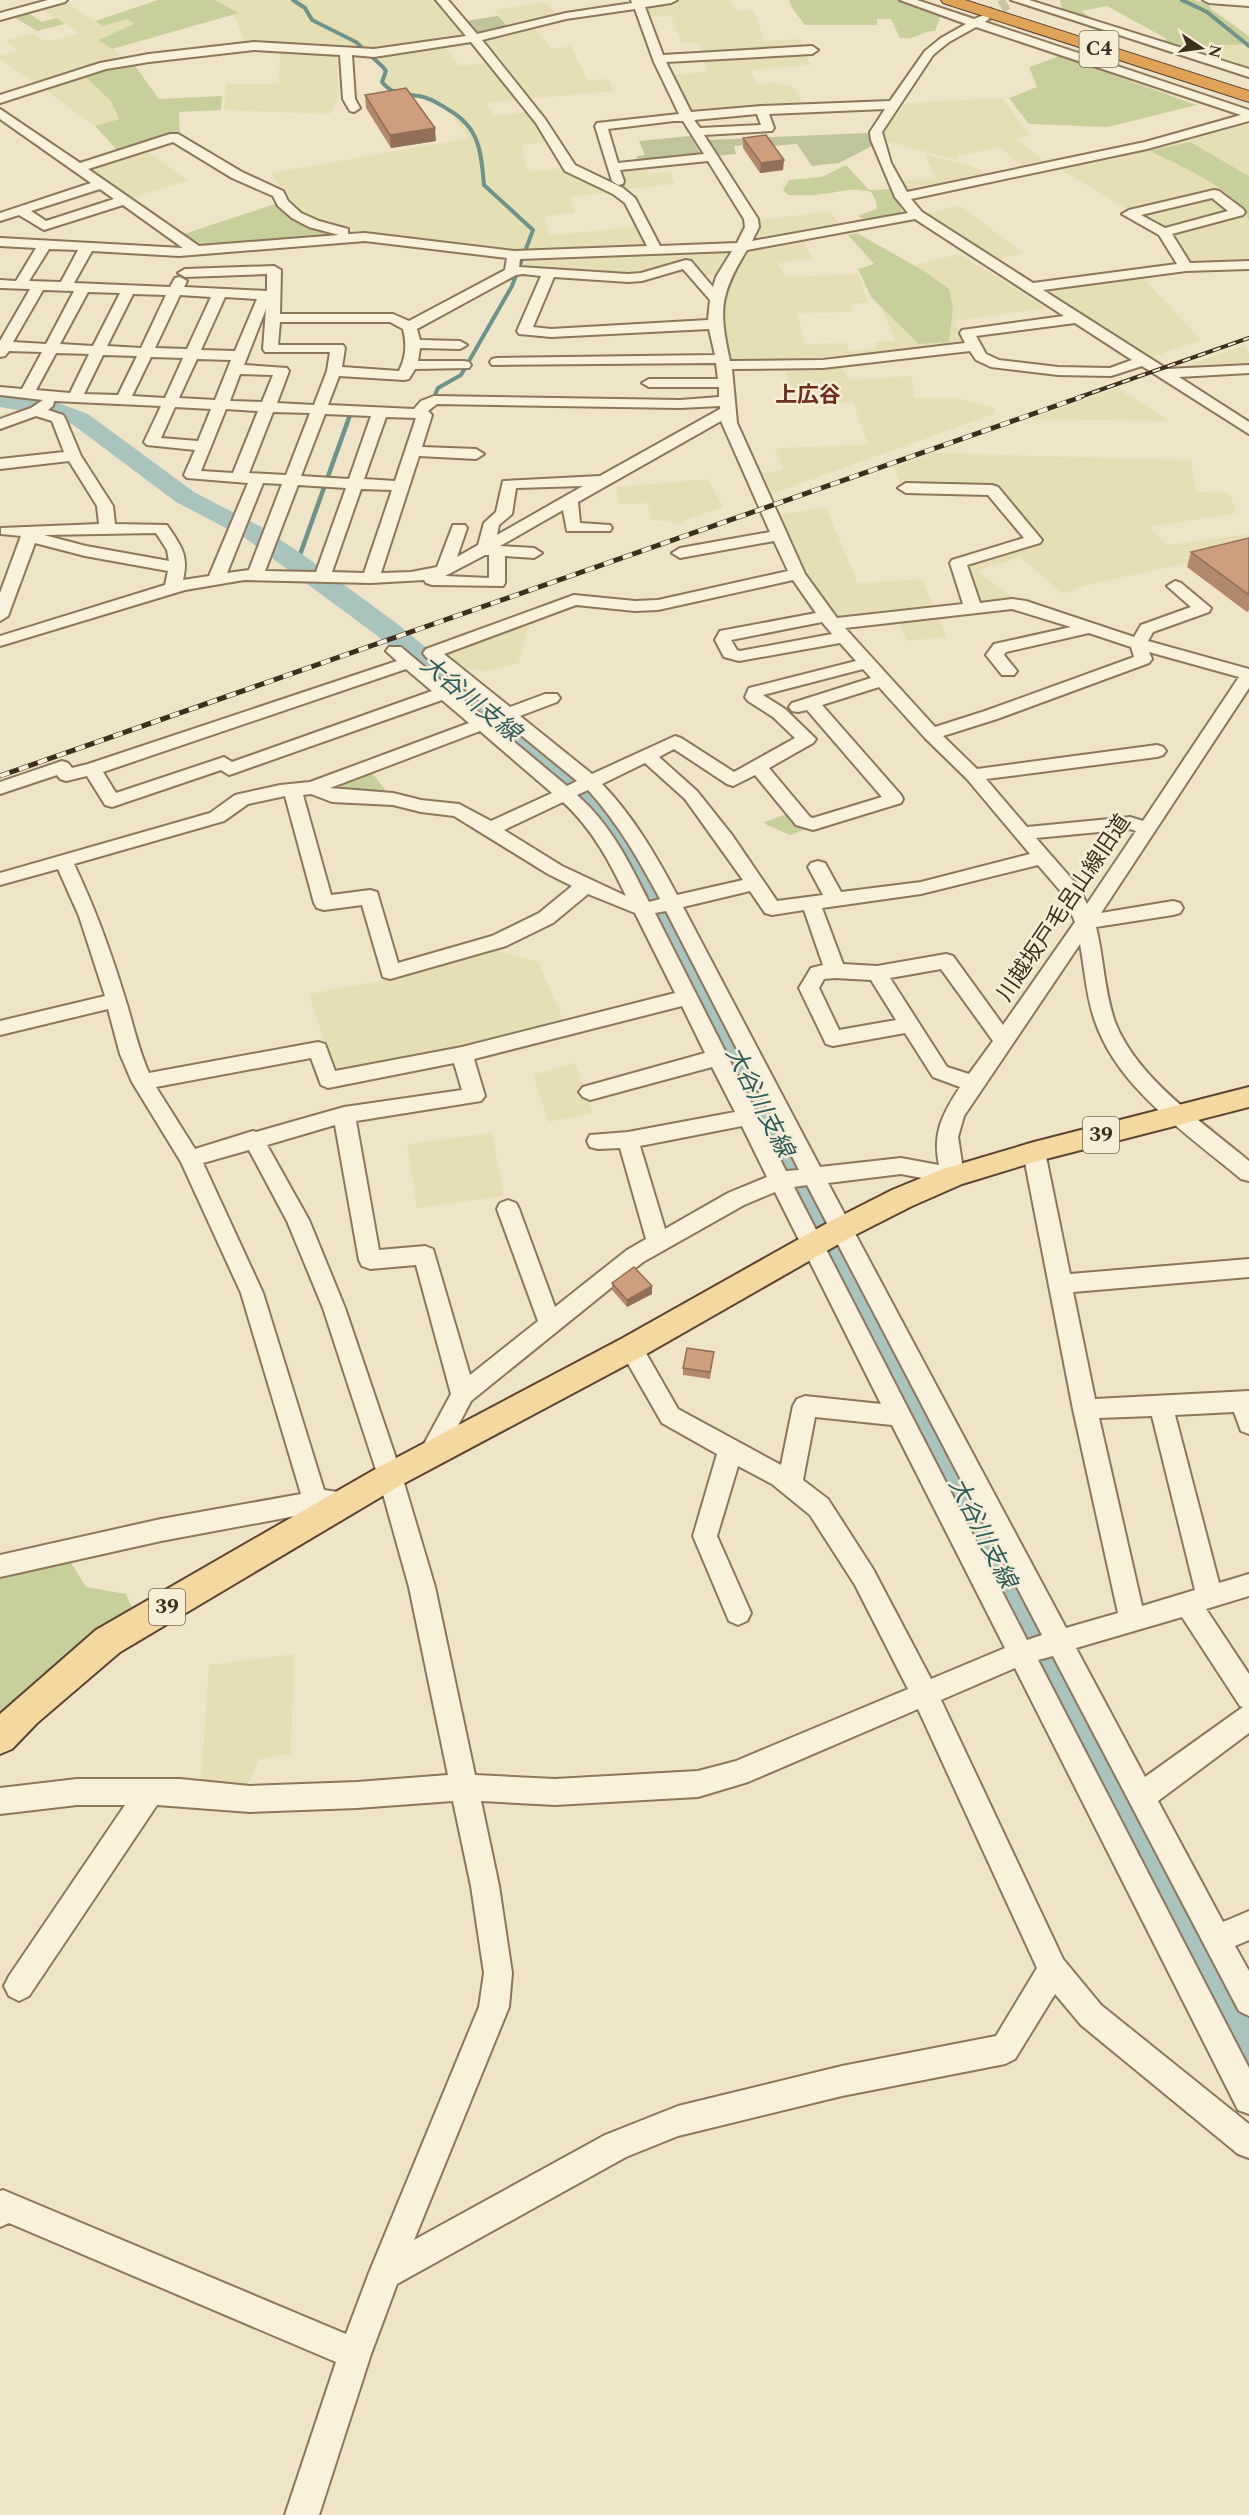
<svg xmlns="http://www.w3.org/2000/svg" width="1249" height="2515" font-family="Spectral,'Noto Sans JP',serif">
<rect width="100%" height="100%" fill="#f0e4c8"/>
<path fill="#e6deb5" d="M62,0L103,26L127,19L134,24L98,40L124,57L36,83L0,59V56L19,50L5,41L32,33L47,42L79,33L38,7Z
M208,0H436L468,35L378,49L291,44H246L233,13Z
M686,0H728L737,11L753,9L765,41L800,39L811,65L750,70L757,84L775,83L790,86L796,90L803,105L688,113L670,75L708,72L699,43H681L671,16L647,17L643,6Z
M545,2L559,16L509,28L494,10Z
M534,28L552,49L571,46L588,80L608,79L614,91L485,103L493,115L526,112L543,133L547,142L521,145L528,172L563,168L611,193L570,196L575,213L544,216L550,235L635,227L648,253L722,251L728,255L716,276L673,273L625,275L525,266L531,252L436,243L335,227L294,212L271,173L469,138L443,103L427,96L402,94L387,88L384,83L389,71L376,55L444,46L459,66L500,61L482,40Z
M1249,42V70L1173,46Z
M280,49L337,54L338,98L330,114L224,110L226,84H279Z
M84,76L111,101L119,119L95,126L44,89Z
M1002,98L1030,136L1016,138L1046,163L1024,167L998,147L959,156L957,160L900,145L885,141L883,136L884,130L906,103Z
M1249,122V263L1192,265L1171,233L1113,201L1057,167L1142,149Z
M145,150L189,180L132,198L88,168Z
M925,155L970,165L988,175L913,191L906,189L902,180L936,179Z
M644,165L648,174L670,172L675,184L626,189L617,168Z
M959,205L1024,253L995,260L927,214Z
M830,211L841,226L761,240L756,238L760,230V220Z
M803,241L812,258L778,263L785,277L859,274L868,303L851,304L853,312L797,313L805,344L846,343L849,351L876,349L874,342L895,341L877,297L912,266L959,254L1047,308L954,321L967,344L820,362L735,363L731,360L723,318L724,292L735,267L747,253L753,251Z
M1141,276L1201,340L1150,358L1040,289Z
M1245,345L1249,354V366L1171,371Z
M840,365L850,380L912,376L914,398H957L995,408L994,414L771,494L760,473L783,470L775,448L868,445L853,402L796,406L785,367Z
M1117,388L1170,421L1031,419Z
M936,453L1191,460L1196,492L1229,493L1237,513L1150,527L1167,545L1249,534V550L1087,585L1063,594L1020,557L977,571L1016,600L976,605L963,564L1037,541L1013,511L1000,487L901,485L894,467Z
M708,479L723,507L673,525L670,521L652,520L647,503L619,504L616,487Z
M826,508L858,583L922,579L947,637L907,641L894,614L836,619L816,597L780,514Z
M530,620L519,663L487,671L457,668L442,656L444,651Z
M491,949L538,962L564,1021L457,1048L335,1073L309,994L407,976Z
M575,1063L593,1113L549,1122L533,1075Z
M492,1133L504,1196L417,1208L407,1144Z
M294,1654L291,1754L259,1759L246,1787L201,1781L209,1665Z"/>
<path fill="#c9cf9b" d="M158,0H214L239,13L112,49L98,40L134,24L127,19L103,26L95,21Z
M789,0H899L941,15L935,31C920,31 919,40 900,38L891,19H877V25H805L792,8Z
M1060,0H1194L1209,5L1211,9L1249,36V44L1184,47L1161,41L1167,39L1107,6L1081,11L1097,22L1062,10Z
M21,13H28L42,22L56,18L65,24L37,31L11,15Z
M1060,56L1197,105L1108,127L1029,124L1009,98L1037,87L1029,67Z
M133,63L159,99L222,96L221,110L179,112L180,137L117,150L95,126L119,119L111,101L84,76Z
M1190,142L1249,176V220C1235,188 1180,166 1150,151Z
M846,165L869,190L891,189L902,211L899,214L864,219L857,216L877,209L876,201L871,192C850,187 842,192 823,194C812,196 800,195 788,195L783,190L789,180L822,177Z
M281,202L291,214L341,234L220,246L196,243L184,234Z
M857,233L924,271L949,289L953,309L949,342L919,344L871,297L858,269L874,264L848,235Z
M366,771L373,774L387,792L382,796L324,790Z
M789,813L804,830L790,835L767,825L764,822Z
M70,1561L86,1587L126,1594L133,1610L0,1717V1575Z"/>
<path fill="#bfc49a" d="M498,16L509,28L477,35L465,21Z
M868,133L872,146L839,163L812,166L797,144L770,146L768,143L734,146L736,154L716,156L706,140Z
M690,136L703,157L640,163L636,156L645,155L639,141Z"/>
<g fill="none" stroke-linecap="round" stroke-linejoin="round">
<path stroke="#6f938a" stroke-width="4" d="M293,0L305,8L312,20L356,42L383,67L386,71L382,82C392,95 405,94 419,96C431,98 439,104 449,110C480,128 481,152 484,185L533,230L512,286L461,375L438,388L434,397
M1182,0L1207,12L1249,46"/>
<path stroke="#6f938a" stroke-width="4.5" d="M297,563L350,415"/>
<path fill="#a9c4bc" fill-rule="evenodd" d="M0,393L58,403L88,414L194,492L263,528L306,557L395,622L594,786L639,841L1249,2001V2074L1232,2067L615,852L574,800L375,634L245,538L176,502L72,424L52,416L0,407Z"/>
<path stroke="#ccc0a6" stroke-width="13" stroke-dasharray="13 7" stroke-linecap="butt" d="M984,18L1007,3"/>
<g stroke="#8d765c" stroke-width="4">
<path id="minor" d="M48,0H67L65,2L0,20V13Z
M436,0H448L477,34L566,13L632,3L631,0H677L671,3L645,7L663,55L812,46L818,50L812,54L666,62L691,112L761,106L890,101L925,51L941,38L966,24L900,0H917L974,19L984,15L988,16L990,18L985,22L1249,110V121L1147,149L911,199L922,212L1033,283L1177,264L1159,235L1122,214L1129,210L1214,190L1219,191L1243,209L1245,212L1243,215L1172,234L1190,263L1249,261V269L1186,271L1043,290L1167,369L1249,365V373L1179,377L1249,422V434L1142,366L1111,376L1058,375L991,367L976,360L970,351L823,368L732,369L737,423L805,574L837,618L963,604L950,563L952,560L1024,538L988,495L906,493L898,488L906,483L992,485L998,487L1042,540L1040,543L967,565L980,603L1012,599L1026,601L1134,637L1141,625L1191,607L1167,586L1175,581L1181,583L1211,608L1209,612L1153,632L1148,641L1249,669V688L1101,913L1173,901L1180,903L1183,908L1180,913L1173,915L1096,927C1104,959 1104,991 1115,1022C1137,1079 1204,1123 1249,1161V1181L1241,1179C1189,1135 1118,1089 1095,1021C1086,996 1085,970 1080,944L964,1116L958,1137L964,1176L961,1182L953,1184L901,1174L828,1183L1066,1628L1118,1613L1073,1409L1023,1152L1026,1146L1034,1144L1042,1146L1045,1152L1070,1274L1249,1259V1277L1073,1292L1095,1399L1249,1391V1434L1241,1431L1234,1412L1175,1415L1219,1583L1249,1574V1596L1206,1609L1249,1674V1733L1158,1801L1223,1922L1249,1911V1940L1235,1946L1249,1971V2016L1239,2011L1053,1656L1038,1660L1249,2068V2114L1238,2110L1015,1668L941,1700L1063,1959L1101,2005L1249,2124V2158L1238,2154L1081,2025L1055,1994L1015,2059L1005,2064L842,2096L678,2136L626,2157L397,2284L371,2354L319,2515H285L336,2362L9,2223L0,2227V2191L3,2190L346,2334L369,2273L479,2007L484,1973L471,1886L453,1801L357,1808L250,1812L157,1805L29,1996L19,2001L9,1996L4,1986L9,1976L125,1805H77L0,1814V1788L77,1779H180L250,1786L357,1782L448,1775L409,1587L378,1476L323,1308L287,1221L249,1150L203,1163L263,1293L324,1490L338,1492L341,1500L338,1508L161,1541L0,1577V1555L161,1519L301,1494L241,1293L181,1162L132,1082L120,1054L108,1009L0,1035V1021L105,996L79,916L58,869L0,885V873L210,813L235,795L280,785L310,782L469,723L442,700L235,773L229,775L221,770L112,807L105,805L87,776L66,781L60,779L57,775L0,794V782L62,761L68,763L72,768L88,764L397,661L386,651L389,647H401L484,717L495,713L426,657L423,653L426,649L574,595L635,601L658,600L788,571L774,541L680,558L672,553L680,548L770,532L721,421L578,502L580,523L610,525L612,528L610,531H567L563,510L500,546L534,548L542,553L534,558L505,556V583L503,586L432,585L426,583L424,580L371,583L244,580L185,590L0,646V636L165,585L168,571L85,556L35,543L8,616L0,621V593L21,536L1,534V528L99,524L97,506L69,461L0,469V459L64,452L52,421L36,416L0,429V419L31,408L43,400L0,395V387L22,389L42,352L9,351L5,356L0,357V341L30,289L0,288V280L16,281L36,248L0,246V238L183,248L123,205L44,230L19,215L0,221V213L91,183L0,119V109L80,163L170,134H178L242,172L283,191L288,201L301,213L319,221L348,229V234L365,233L514,251L647,246L625,203L613,194L565,171L536,123L471,42L374,57L352,55L355,99L360,108L354,112L350,111L343,99L340,55L254,50L149,62L106,69L0,103V95L100,63L149,54L254,42L374,49L466,36ZM635,9L654,62L679,114L597,123L595,126L612,181L618,185L623,184L624,181L620,170L708,161L744,219L745,227L737,243L660,246L635,198L623,188L575,165L545,119L482,40L566,19ZM976,27L1241,115L1145,142L907,192L891,163L882,132L933,55L949,42ZM885,109L870,132L871,140L895,197L908,213L752,241L759,227L758,219L704,135L772,131L774,128L769,114ZM757,114L761,125L700,128L694,120ZM674,121H683L704,154L618,163L608,129ZM173,142L232,178L273,196L278,206L292,218L309,227L339,235L199,246L88,169ZM100,189L114,199L46,221L31,211ZM1212,198L1228,211L1165,228L1141,215ZM915,219L1064,316L962,330L960,333L965,343L823,360L730,361C719,311 719,295 747,250ZM365,241L507,258L505,270L409,321L393,314H280L281,270L274,266L185,269L178,273L185,277L267,274V291L184,287L187,281L180,277L175,278L170,287L74,283L92,251L179,256ZM49,249L78,250L61,282L29,281ZM732,251L716,277L713,287L691,261L686,260L641,273L628,274L519,267L520,259ZM683,269L710,300L708,320L551,329L533,327L554,277L628,282L642,281ZM523,274L541,276L517,331L519,334L551,337L709,329L715,355L497,358L492,359L490,362L492,365L716,363L718,379H649L642,383L649,387H719V397L680,400L434,396L421,401L414,409L328,405L339,376L404,380L409,379L415,369L469,368L471,365L469,362L464,361H418L420,348L460,349L467,345L460,341L420,340L417,329L516,275ZM43,290L74,291L46,344L13,342ZM88,292L120,293L93,346L60,344ZM133,294L166,295L141,348L107,346ZM180,295L211,297L187,349L155,348ZM225,297L257,299L235,351L201,350ZM266,309L263,349L265,352H330L327,371L314,405L277,403L289,371L287,368L244,365ZM280,322H390L403,329C407,345 406,357 399,371L342,367L345,348L343,345H278ZM1075,323L1132,360L1110,368L1058,367L999,360L986,354L976,336ZM56,353L89,354L70,393L36,390ZM103,355L137,356L118,395L84,394ZM151,357L183,358L165,398L132,396ZM197,359L231,360L215,400L179,398ZM240,374L273,375L262,402L230,401ZM54,401L161,406L144,442L147,445L195,450L184,475L187,478L248,483L209,576L183,580C189,555 181,546 167,525L115,524L113,506L81,456L65,418L63,415L48,410L53,406ZM437,404L680,408L720,406V409L600,476L503,481L496,512L484,523L478,545L457,557L467,528L465,525H453L437,567L411,572L381,573L419,456L476,459L484,454L476,449L422,447L432,415L428,411ZM175,407L211,409L198,441L161,438ZM226,409L258,411L233,473L201,471ZM273,412L310,413L286,475L249,473ZM325,414L371,416L349,479L301,476ZM386,417L416,418L395,481L364,479ZM263,483L282,484L249,570L227,573ZM298,485L346,488L316,572L265,571ZM583,486L497,535L499,525L512,514L516,488ZM361,489L392,490L364,573L332,572ZM156,533L167,550L169,561L86,546L44,535ZM485,555H489V578L445,576ZM793,580L816,613L720,631L715,640L724,657L739,661L840,643L856,661L749,688L745,697L748,701L773,717L795,738L734,772L681,738L675,736L592,774L520,716L557,702L560,698L557,694H545L510,707L444,654L576,605L635,611L658,610ZM1012,609L1071,627L994,644L986,655L1002,675H1014L1017,671L1004,655L1006,652L1089,633L1131,647L1134,657L985,711L935,727L845,628ZM822,622L832,634L740,651L737,650L731,640ZM1149,652L1239,677L1143,821L1130,817L1027,827L986,779L1157,757L1163,755L1166,751L1163,747L1157,745L977,769L943,736L997,719L1149,663L1152,659ZM406,669L432,691L232,762L224,757L116,793L103,772ZM863,669L871,678L792,703L789,707L792,711L798,712L807,710L882,797L813,818L810,817L769,768L813,743L816,739L785,709L763,695ZM879,687L925,738L967,779L1030,854L921,882L841,892L825,863L818,861L811,863L808,867L823,895L777,901L732,835L697,791L659,757L674,749L727,784L733,786L755,775L796,825L813,830L901,803L903,799L901,795L822,705ZM505,722L577,781L567,786L495,726ZM480,731L552,793L491,821L459,804L421,800L393,793L330,788ZM645,763L685,799L743,880L677,895C656,855 633,816 602,784ZM588,790C618,823 639,860 660,899L649,902C629,862 611,825 577,795ZM311,794L332,802L393,805L421,812L454,816L548,874L572,886L539,913L492,936L398,963L377,892L370,890L331,895L303,795ZM285,796L314,903L317,908L324,910L362,905L383,977L390,979L506,946L553,923L588,894L635,913L675,993L462,1047L335,1071L325,1044L318,1042L149,1073C138,1049 133,1023 125,998C111,952 95,908 74,864L224,821L248,804ZM563,802C592,829 609,860 626,896L562,866L504,830ZM1130,829L1136,831L1087,904L1077,885L1036,838ZM1038,865L1063,894L1075,922L1003,1025L953,956L946,954L877,966L843,964L822,908L921,894ZM750,891L765,913L772,915L804,910L823,965L811,968L799,988L826,1044L833,1046L905,1033L933,1077L960,1087C943,1113 932,1133 939,1165L901,1158L820,1167L683,907ZM666,911L799,1170L786,1171L729,1059L730,1057L725,1051L655,913ZM941,969L993,1041L969,1074L947,1067L890,978ZM835,978L871,980L896,1020L839,1030L819,988L824,979ZM682,1006L705,1053L583,1087L579,1092L583,1097L590,1100L712,1067L735,1112L628,1132L590,1135L587,1141L590,1147L598,1149L620,1148L646,1239L627,1250L555,1307L519,1209L516,1203L508,1200L500,1203L497,1209L538,1321L470,1375L433,1249L425,1246L379,1250L356,1121L481,1101L485,1096L474,1059ZM311,1058L321,1085L328,1088L454,1063L462,1090L344,1107L256,1132L253,1131L195,1149L156,1087ZM335,1125L359,1260L362,1266L370,1269L416,1265L451,1394L418,1455L421,1462L430,1465L439,1462L471,1401L643,1262L744,1205L775,1192L881,1404L805,1396L797,1399L793,1406L781,1465L678,1409L639,1341L631,1338L623,1341L619,1348L662,1423L717,1454L693,1536L729,1621L738,1625L747,1621L751,1613L717,1536L738,1466L772,1484L810,1515L855,1585L908,1689L736,1761L698,1771L555,1779L475,1775L435,1587L402,1476L345,1308L309,1220L267,1145ZM742,1126L767,1177L728,1193L665,1229L640,1146ZM807,1185L830,1229L1042,1635L1027,1640L794,1187ZM1152,1416L1195,1590L1142,1606L1099,1418ZM815,1417L892,1425L1005,1648L931,1679L873,1569L828,1499L803,1480ZM1182,1617L1240,1706L1243,1707L1145,1777L1076,1648ZM918,1709L1037,1968L996,2036L842,2066L678,2106L605,2135L414,2240L509,2007L512,1973L499,1886L481,1801L555,1805L698,1797L748,1782Z
M1011,0H1029L1249,69V77Z
M1203,0H1249V6L1209,3Z"/>
</g>
<g stroke="#5b4430" stroke-width="4">
<path id="major" d="M1249,1087V1107L1034,1162L962,1184L912,1206L851,1237L641,1357L401,1485L120,1652L37,1723L12,1749L0,1754V1714L96,1630L379,1467L621,1339L831,1221L892,1190L943,1169L1034,1142Z"/>
</g>
<g stroke="#5b4430" stroke-width="2">
<path id="highway" d="M941,0H965L1249,91V102L943,3Z"/>
</g>
<use href="#minor" fill="#faf1dc" fill-rule="evenodd"/>
<use href="#major" fill="#f3d9a0" fill-rule="evenodd"/>
<use href="#highway" fill="#e0a458" fill-rule="evenodd"/>
<g stroke="#3d2e20" stroke-width="4">
<path id="rail-far1" d="M1077,398L1249,338"/>
</g>
<g stroke="#3d2e20" stroke-width="5">
<path id="rail" d="M0,776L1081,397"/>
</g>
<use href="#rail-far1" stroke="#f7eed8" stroke-width="2" stroke-dasharray="8" stroke-linecap="butt"/>
<use href="#rail" stroke="#f7eed8" stroke-width="4" stroke-dasharray="10" stroke-linecap="butt"/>
</g>
<path fill="#b2896c" d="M365,95L436,141L391,148L366,108Z
M743,138L783,170L760,173L743,148Z
M1249,538V611L1247,612L1187,567L1191,552Z
M612,1283L652,1294L627,1307L612,1290Z
M714,1352L710,1379L683,1375V1368Z"/>
<path fill="#916f58" d="M435,128L436,141L391,148L390,135Z
M784,160L783,170L760,173L761,163Z
M652,1286V1294L627,1307V1300Z"/>
<path fill="#cf9f7d" stroke="#916f58" stroke-width="1.5" d="M406,88L435,128L390,135L365,95Z
M766,135L784,160L761,163L743,138Z
M1249,538V595L1191,552Z
M634,1267L652,1286L627,1300L612,1283Z
M687,1348L714,1352L710,1372L683,1368Z"/>
<g text-anchor="middle" dominant-baseline="central" stroke-width="5" stroke-linejoin="round" paint-order="stroke">
<g fill="#f7eed8" stroke="#756857" stroke-width="1.5">
<rect x="1079.5" y="31" width="39" height="36" rx="4.5"/>
<rect x="1083" y="1117" width="36" height="36" rx="4.5"/>
<rect x="149" y="1589" width="36" height="36" rx="4.5"/>
</g>
<g font-size="21" font-weight="bold" fill="#3d2e20">
<text x="1099" y="49">C4</text>
<text x="1101" y="1135">39</text>
<text x="167" y="1607">39</text>
</g>
<g font-size="22" font-weight="bold" fill="#6b2e1e" stroke="#f7eed8">
<text x="808" y="395">上広谷</text>
</g>
<g font-size="22" fill="#3d2e20" stroke="#f7eed8">
<text transform="translate(1064 908) rotate(-56)">川越坂戸毛呂山線旧道</text>
</g>
<g font-size="24" font-style="italic" fill="#2f5d5a" stroke="#f7eed8">
<text transform="translate(470 699) rotate(39)">大谷川支線</text>
<text transform="translate(759 1102) rotate(63)">大谷川支線</text>
<text transform="translate(982 1533) rotate(63)">大谷川支線</text>
</g>
</g>
<g transform="translate(1201 48) rotate(103)" stroke="#f7eed8" stroke-width="4.5" paint-order="stroke">
<path d="M0-4.5L10 22L0 15L-10 22Z" fill="#3d2e20"/>
<text y="-9" font-size="16" font-weight="bold" text-anchor="middle" fill="#3d2e20">N</text>
</g>
</svg>
